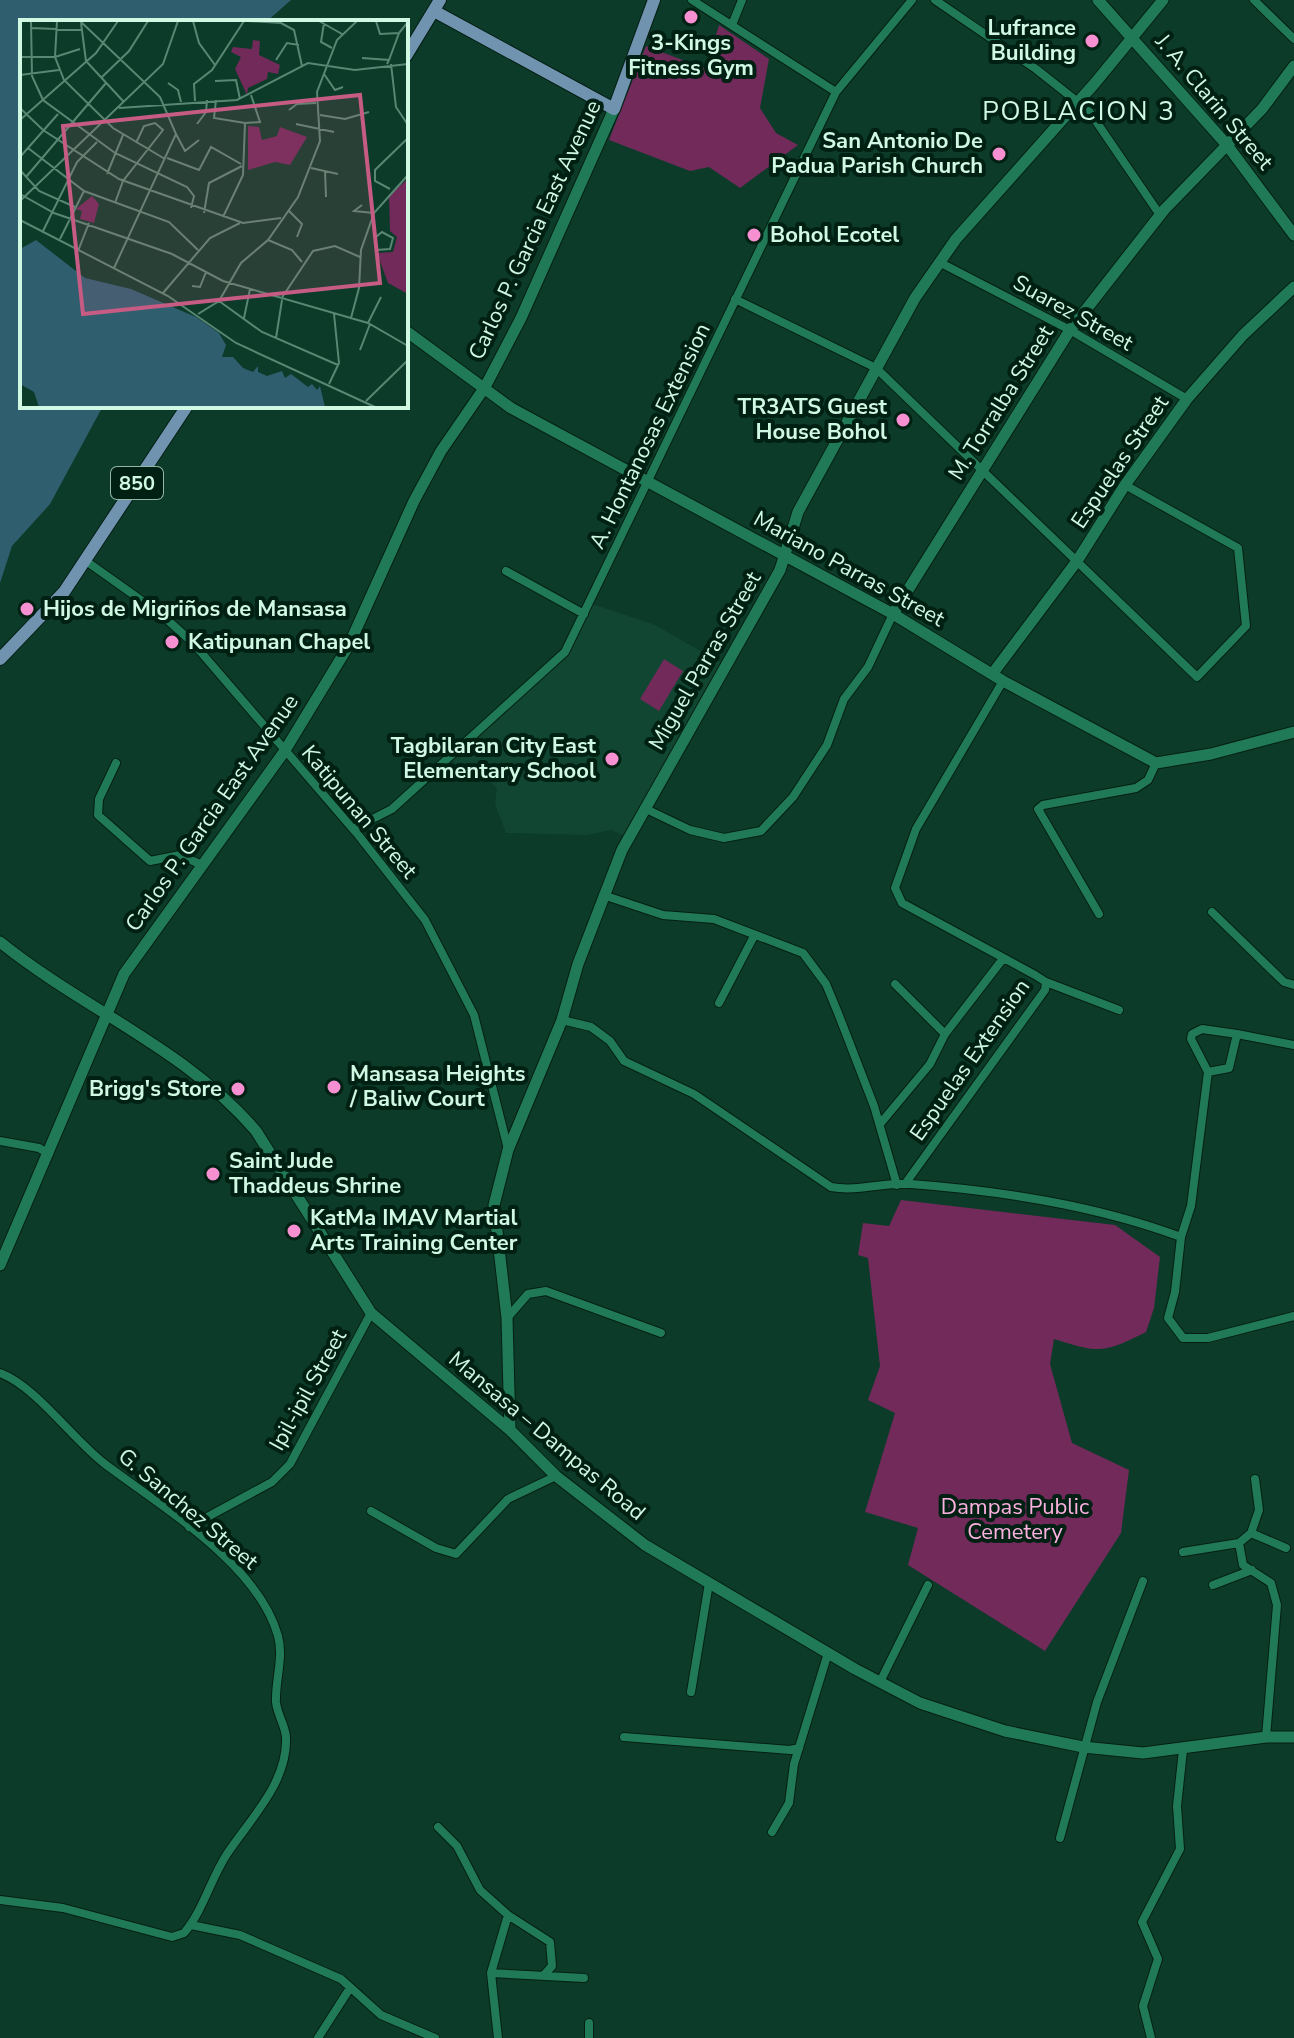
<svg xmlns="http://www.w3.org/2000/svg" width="1294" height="2038" font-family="'Nunito Sans',sans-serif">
<rect width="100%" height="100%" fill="#0c3b29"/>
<path fill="#114732" d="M589,603L655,625L723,664L628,837L611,830L587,835L506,833L495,804L497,788L486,778H469L448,756L565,654Z"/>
<path fill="#712a59" d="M719,25L769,59L760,108L776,133L798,145L740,188L709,167L690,171L609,140L646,46L706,69Z
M664,659L683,671L659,711L640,699Z
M901,1200L1115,1225L1160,1257L1154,1308L1146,1332C1102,1354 1099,1353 1054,1339L1050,1364L1072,1443L1129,1470L1121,1533L1045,1651L908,1565L918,1528L865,1512L895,1413L868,1400L880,1366L868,1258L858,1255L863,1223L889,1226Z"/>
<path fill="#2f5e6e" d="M0,0H291L266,22H22V406H103L50,504L12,546L0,583Z"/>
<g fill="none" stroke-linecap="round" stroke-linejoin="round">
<g stroke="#051f14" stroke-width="10">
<path id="street" d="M692,0L836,92
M935,0L1036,69L1089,111L1160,215
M1254,0L1294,39
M732,25L742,0
M939,262L1070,330L1187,399
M735,299L876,368L1197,677L1246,626L1238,548L1125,485
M86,561L162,615L193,643L359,836L425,920L474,1015L508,1149
M506,571L584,614
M116,763L99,799L98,815L150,861L180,855L202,865
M644,808L690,830L724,838L761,831L793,797L827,745L844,699L868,667L893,614
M353,829L392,809L565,652L836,92L912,0
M603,895L663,915L714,919L803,953L826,984L838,1013L874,1106L897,1185
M1212,912L1284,982L1294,985
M1099,914L1038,809L1043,805L1136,788L1148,780L1156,763
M1046,982L1119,1010
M895,984L945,1034L1002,960
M719,1003L754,936
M562,1020L591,1027L610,1041L624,1061L694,1094L831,1187C858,1192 884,1182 911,1184C1003,1191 1095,1205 1181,1237L1175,1292L1168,1318L1183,1338H1208L1294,1316
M1208,1072L1191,1039L1192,1034L1202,1029L1237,1034
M880,1124L930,1064L945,1034
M0,1141L39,1148L49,1154
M905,1184L1045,990L1046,982L1035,975L902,903L895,888L916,829L1003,681
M1181,1237L1191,1206L1208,1072L1229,1068L1237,1034L1294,1045
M507,1318L528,1294L546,1291L661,1333
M0,1373C37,1387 72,1439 105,1464C162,1507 258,1564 278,1636C284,1657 275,1681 276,1702C277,1714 285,1725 286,1737C288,1782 251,1818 227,1854C211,1878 203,1911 184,1933L172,1937L63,1908L0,1900
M1255,1479L1259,1510L1251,1533L1286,1548
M371,1511L436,1548L456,1554L508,1499L556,1476
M189,1527L272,1482L290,1464L371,1313
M1239,1543L1243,1565L1271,1583L1277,1605L1266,1737
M1183,1552L1239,1543L1251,1533
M1213,1585L1252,1570
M880,1682L928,1585
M691,1692L709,1583
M624,1737L790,1750L799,1748
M438,1827L457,1846L480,1890L508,1915
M772,1832L789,1803L794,1764L828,1653
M1060,1838L1097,1702L1143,1581
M191,1925L240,1935L341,1979L381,2015L435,2038
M491,1973L584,1978
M318,2038L350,1988
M498,2038L491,1973L508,1915L550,1942L552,1966L544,1975
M589,2038V2023
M1151,2038L1143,2006L1158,1959L1142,1922L1180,1849L1177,1806L1183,1750"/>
</g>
<g stroke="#051f14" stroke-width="13">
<path id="secondary" d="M1098,0L1227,145L1294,235
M406,331L511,408L893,614L1003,681L1156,763L1211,754L1294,732
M893,614L1070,330L1164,210L1262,109L1294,66
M993,673L1077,561L1125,485L1187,399L1243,335L1294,287
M0,942C83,1009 186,1049 256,1131L371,1313L510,1430L556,1476L645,1545L855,1669L920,1703L1005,1731L1083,1747L1143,1753L1266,1737H1294
M0,1265L124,974L284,752L349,645L414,501L441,451L485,387L521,318L614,109
M510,1430L507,1318L494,1205L508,1150L562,1020L578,964L622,850L780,570L798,512L915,298L956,239L1095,83L1163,0"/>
</g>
<g stroke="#051f14" stroke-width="14">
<path id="primary" d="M434,11L614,109L654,0
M406,56L440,0
M0,659L64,592L187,406"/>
</g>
<use href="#street" stroke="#207a57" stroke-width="8"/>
<use href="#secondary" stroke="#207a57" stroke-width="11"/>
<use href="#primary" stroke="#7094b0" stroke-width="12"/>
</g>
<g fill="#f690d0" stroke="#002013" stroke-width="3">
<circle cx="691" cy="17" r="8"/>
<circle cx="1092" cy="41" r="8"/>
<circle cx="999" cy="154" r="8"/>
<circle cx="754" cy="235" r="8"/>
<circle cx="903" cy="420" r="8"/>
<circle cx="27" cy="609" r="8"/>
<circle cx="172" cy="642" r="8"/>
<circle cx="612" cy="759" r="8"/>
<circle cx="334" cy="1087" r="8"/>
<circle cx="238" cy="1089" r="8"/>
<circle cx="213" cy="1174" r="8"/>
<circle cx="294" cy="1231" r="8"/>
</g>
<g text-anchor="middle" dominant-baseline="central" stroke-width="8" stroke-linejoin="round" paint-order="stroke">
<rect fill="#002013" stroke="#92b7a5" stroke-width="2" x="111" y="467" width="52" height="32" rx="6"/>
<g font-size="20" font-weight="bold" fill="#d0f8e3">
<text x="137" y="483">850</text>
</g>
<g font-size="22" font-weight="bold" fill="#d0f8e3" stroke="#002013" text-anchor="start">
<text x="1076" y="28" text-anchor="end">Lufrance<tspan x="1076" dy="25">Building</tspan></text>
<text x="691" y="43" text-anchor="middle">3-Kings<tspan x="691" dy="25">Fitness Gym</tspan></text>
<text x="983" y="141" text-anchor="end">San Antonio De<tspan x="983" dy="25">Padua Parish Church</tspan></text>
<text x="770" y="235">Bohol Ecotel</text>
<text x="887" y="407" text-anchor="end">TR3ATS Guest<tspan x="887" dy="25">House Bohol</tspan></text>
<text x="43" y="609">Hijos de Migriños de Mansasa</text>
<text x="188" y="642">Katipunan Chapel</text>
<text x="596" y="746" text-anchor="end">Tagbilaran City East<tspan x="596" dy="25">Elementary School</tspan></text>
<text x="350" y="1074">Mansasa Heights<tspan x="350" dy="25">/ Baliw Court</tspan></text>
<text x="222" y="1089" text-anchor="end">Brigg's Store</text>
<text x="229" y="1161">Saint Jude<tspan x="229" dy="25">Thaddeus Shrine</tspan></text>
<text x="310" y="1218">KatMa IMAV Martial<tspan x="310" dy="25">Arts Training Center</tspan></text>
</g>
<g font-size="22" fill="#d0f8e3" stroke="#002013">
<text transform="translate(1214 102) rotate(50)">J. A. Clarin Street</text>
<text transform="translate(535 230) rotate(-65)">Carlos P. Garcia East Avenue</text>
<text transform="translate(1073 313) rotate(29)">Suarez Street</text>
<text transform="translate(1001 403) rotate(-58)">M. Torralba Street</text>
<text transform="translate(650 436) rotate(-64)">A. Hontanosas Extension</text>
<text transform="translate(1120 462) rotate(-56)">Espuelas Street</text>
<text transform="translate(849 569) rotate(29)">Mariano Parras Street</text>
<text transform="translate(705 661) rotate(-60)">Miguel Parras Street</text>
<text transform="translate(359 812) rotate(50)">Katipunan Street</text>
<text transform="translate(212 813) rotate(-55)">Carlos P. Garcia East Avenue</text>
<text transform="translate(970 1060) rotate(-55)">Espuelas Extension</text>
<text transform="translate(308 1390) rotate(-61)">Ipil-ipil Street</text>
<text transform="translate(547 1436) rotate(40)">Mansasa – Dampas Road</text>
<text transform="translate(188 1509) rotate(40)">G. Sanchez Street</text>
</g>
<g font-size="22" fill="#fdb1df" stroke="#002013">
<text x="1015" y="1507">Dampas Public<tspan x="1015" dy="25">Cemetery</tspan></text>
</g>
<g font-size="26" letter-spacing="2" fill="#d0f8e3" stroke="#002013">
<text x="1079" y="111">POBLACION 3</text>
</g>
</g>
<g transform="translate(20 20)">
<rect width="388" height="388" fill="#0c3b29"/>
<path d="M233,20L240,21L239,35L260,45L258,54L248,52L247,59L228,68L227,75L215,49L221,37L211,32L213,27L232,29ZM228,106L239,107L242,120L257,116L260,107L287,117L270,145L255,142L228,150ZM388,159V274L368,263L357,233L373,232L377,217L370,211L369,175ZM72,176L79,184L74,203L60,199L62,191L56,189Z" fill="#712a59"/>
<path d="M16,220L65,258L111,269L176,297L199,313L206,325L202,337H213L223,348L233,352L238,346V352L247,356L262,351L265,358L271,354L288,367L292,364L297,370L300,366L305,387H19L14,372L0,364V229Z" fill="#2f5e6e"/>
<path fill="none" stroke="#5a8773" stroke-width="2" d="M11,1L12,56L23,80L95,133L167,167L174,176L171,188M37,1L35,37L44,60L93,108L145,139M60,1L140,77L156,114L94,248M173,1L179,23L195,45M228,1L261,3L274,10L282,46M299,1L322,14M356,1L360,14L379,13L388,2M61,3L66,41L103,81M304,3L301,22L312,28M11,8L61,10M0,37H35L60,29M342,38L369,40L367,44M256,40L267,23L279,25M369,40L379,13M371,44L376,87L388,105M304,54L315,70L323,67M0,55L39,50M82,57L109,31L128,1M195,61L216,60L220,79M148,63L158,70L161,82M196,80L194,98L225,103M175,81L174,64L192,50L224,1M0,88L23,110L99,159L223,203L261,198M99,88L217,80L288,43L335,50L388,44M269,90L277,84L296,83M300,95L325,99L349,92M0,100L76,33L98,1M177,104L186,92L187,80M276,104L314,112M156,114L165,131L179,120M8,128L64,171L149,202L178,230M0,137L38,94M147,138L179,150L191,127L221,144M291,148L318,154M0,150L19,171L55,187M305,151L306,177M87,154L103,115M6,157L86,63M370,169L355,161V150L388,118M0,174L34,193L152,234L203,261L348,303L388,326M0,181L143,44L158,1M95,183L103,161L143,110L135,103L124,106L116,123M342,185L334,191L354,193M269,191L282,204L277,217M184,193L189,163L222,146M203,197L223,155L225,103L240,102L231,75M0,200L148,276L216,323L355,387M23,211L57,142L77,122M356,217L362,212L373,218L370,229L356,230M40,219L64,171M248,220L272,230L282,242M58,231L69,203M172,266L180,267L186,252M143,273L190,218L220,203M261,279L293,231L315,226L340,237M199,281L242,312L318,345M178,294L199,281L221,243L248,220L278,177L300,121L297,72L317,20L337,1M224,298L230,269M331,298L339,268L341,230L354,193L388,155M348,303L361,277M256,318L262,280M340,330L350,304M309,364L319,343L314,294M346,381L388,340"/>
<path fill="#c65b84" fill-opacity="0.15" stroke="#c65b84" stroke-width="4" d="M340,75L360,263L63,294L43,106Z"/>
<rect width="388" height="388" fill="none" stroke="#d0f8e3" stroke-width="4"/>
</g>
</svg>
